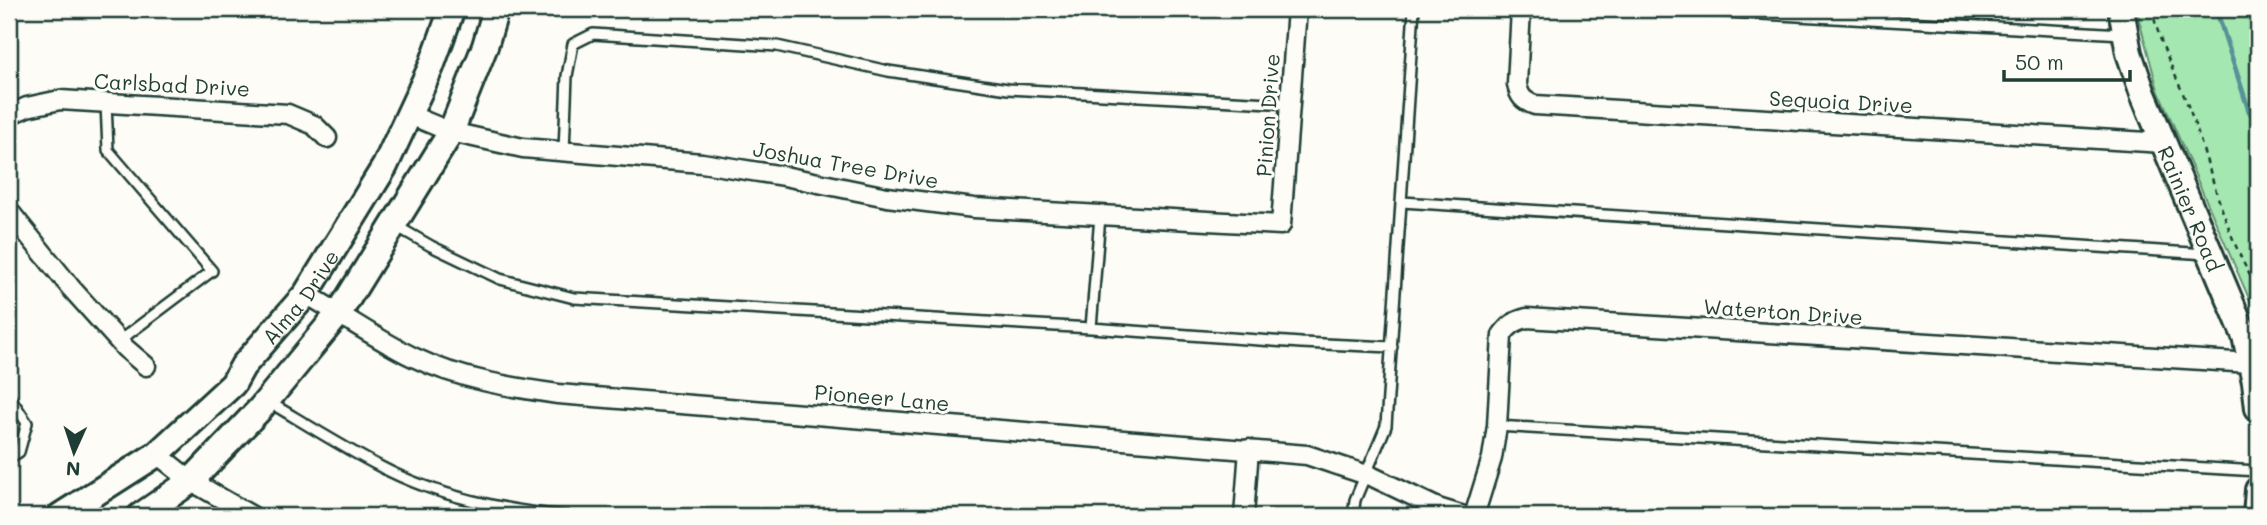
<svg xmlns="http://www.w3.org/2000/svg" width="2267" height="525" font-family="Mali,sans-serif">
<rect width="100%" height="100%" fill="#fdfcf7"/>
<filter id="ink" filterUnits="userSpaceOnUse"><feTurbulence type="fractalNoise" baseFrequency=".0143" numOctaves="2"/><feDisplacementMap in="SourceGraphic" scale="14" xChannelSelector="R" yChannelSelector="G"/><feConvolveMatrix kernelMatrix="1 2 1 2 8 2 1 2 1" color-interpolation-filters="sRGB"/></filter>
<g filter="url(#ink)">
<path fill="#a5e7b0" stroke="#629272" stroke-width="2" d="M2138,9H2258V332L2251,303L2158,90L2139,20Z"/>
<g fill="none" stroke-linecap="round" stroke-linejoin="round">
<path stroke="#579298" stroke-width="5" d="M2216,9L2249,111L2258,123"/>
<g stroke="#1f3d34" stroke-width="14">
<path id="lane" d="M1672,9L2123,34
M106,103L108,150L212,271L119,341
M564,151L567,76L573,44L593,34L777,46L888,71L1008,89L1291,104
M1402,202L2207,254
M396,226L431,246L500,279L574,298L1091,328L1301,343L1392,347
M1091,328L1100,216
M9,396L27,423L19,452L9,458
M269,402C306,424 342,447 381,467C436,496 506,511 567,516
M1497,426L2258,471
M1353,516L1355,500L1386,426L1414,9"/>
</g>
<g stroke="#1f3d34" stroke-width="23">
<path id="street" d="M1521,9L1517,84C1519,96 1523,101 1535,105L2164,143
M9,115L27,107L60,100L288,114L314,125L327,138
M410,115L451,132L523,148L702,163L784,176L887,197L974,208L1281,225L1297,9
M9,211L71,288L125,348L146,366
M306,294C341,314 376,339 413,357C459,379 509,387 558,394L1307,455L1373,477L1438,508L1464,516
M157,454L191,481L252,516
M1244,516L1249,449
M1474,516L1492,458L1497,426L1502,335C1509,325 1515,321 1527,318L2251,363"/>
</g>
<g stroke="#1f3d34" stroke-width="30">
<g id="secondary">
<path id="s1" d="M2121,9L2129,53L2143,94L2245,336L2255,382L2258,408"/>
<path id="s2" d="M60,516L157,454L233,384L243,366L306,294L385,166L431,67L452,9"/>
<path d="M140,516L191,481L260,409L339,313L451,132L485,46L496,9"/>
<path d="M2256,516L2258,490"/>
</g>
</g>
<path stroke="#1f3d34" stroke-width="2.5" stroke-dasharray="5 5" stroke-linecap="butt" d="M2152,9C2160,48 2180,82 2193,119C2213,176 2226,238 2258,289"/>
<use href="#lane" stroke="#fdfcf7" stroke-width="9"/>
<use href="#street" stroke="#fdfcf7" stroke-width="18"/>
<use href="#secondary" stroke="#fdfcf7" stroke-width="24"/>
</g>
</g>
<g text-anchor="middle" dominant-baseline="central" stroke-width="6" stroke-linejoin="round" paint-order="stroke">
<g font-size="21" fill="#1f3d34" stroke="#fdfcf7">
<text transform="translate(172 84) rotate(3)">Carlsbad Drive</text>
<text transform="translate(1841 101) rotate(3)">Sequoia Drive</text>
<text transform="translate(1267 115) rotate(-86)">Pinion Drive</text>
<text transform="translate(846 164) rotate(10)">Joshua Tree Drive</text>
<text stroke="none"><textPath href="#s1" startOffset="212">Rainier Road</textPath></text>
<text stroke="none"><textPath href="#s2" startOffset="329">Alma Drive</textPath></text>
<text transform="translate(1783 311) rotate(4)">Waterton Drive</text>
<text transform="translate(882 397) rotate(5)">Pioneer Lane</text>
</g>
</g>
<rect width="2267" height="525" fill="none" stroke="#fdfcf7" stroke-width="35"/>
<rect x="18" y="18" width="2232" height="490" fill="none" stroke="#1f3d34" stroke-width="2.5" filter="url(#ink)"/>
<g transform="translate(74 452) rotate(183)" stroke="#fdfcf7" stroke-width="5" paint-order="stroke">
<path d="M0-5L12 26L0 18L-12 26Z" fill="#1f3d34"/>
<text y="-10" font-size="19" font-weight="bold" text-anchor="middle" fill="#1f3d34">N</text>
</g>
<path d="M2004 70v10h126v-10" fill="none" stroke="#1f3d34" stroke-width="3.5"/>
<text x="2015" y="70" font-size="21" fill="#1f3d34" stroke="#fdfcf7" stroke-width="5" paint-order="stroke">50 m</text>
</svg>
